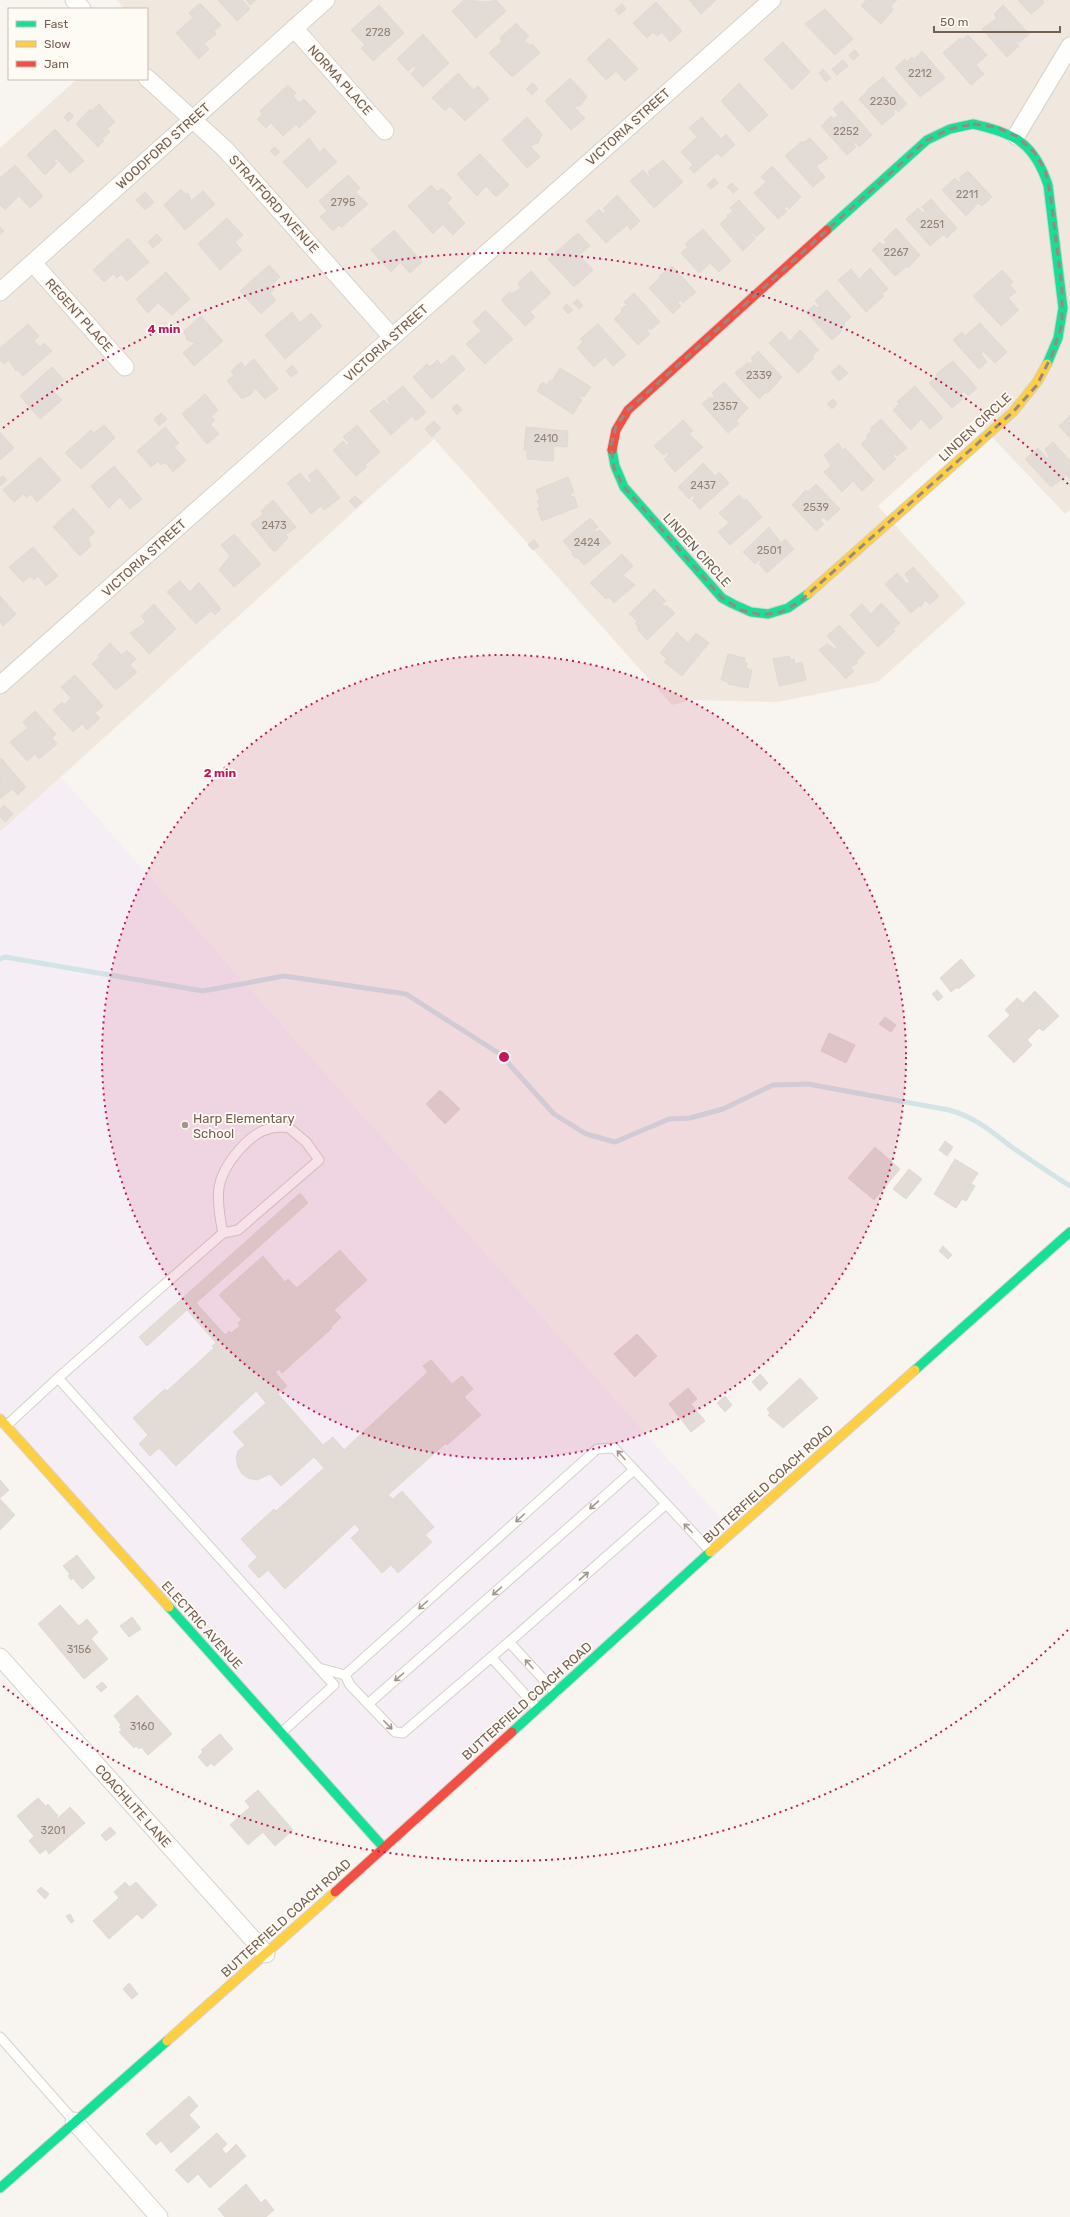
<svg xmlns="http://www.w3.org/2000/svg" width="1070" height="2217" font-family="Rubik,sans-serif">
<rect width="100%" height="100%" fill="#f8f5f0"/>
<path fill="#f0e8df" d="M117,0H1070V510L1065,514L975,419L878,506L966,603L878,682L778,702L691,700L672,705L434,439L0,832V148L77,79H147V9H124Z"/>
<path fill="#f5eef4" d="M61,777L733,1532L384,1848L0,1419V832Z"/>
<g fill="none" stroke-linecap="round" stroke-linejoin="round">
<path stroke="#d3e4e7" stroke-width="5" d="M0,959L5,957L203,991L284,976L406,994L500,1054L554,1114L586,1134L615,1142L669,1119L690,1118L723,1109L773,1085L808,1084L949,1110C975,1117 992,1132 1013,1148C1032,1161 1051,1174 1070,1186"/>
</g>
<path fill="#e2dbd6" stroke="#e0dad3" d="M218,0H242L250,9L237,21Z
M246,0H256L250,5Z
M464,0L489,2L496,0L506,11L476,38L452,11Z
M689,0H716L701,14Z
M866,0H897L891,6L893,10L881,24L861,6Z
M1018,0H1042L1044,3L1031,14Z
M656,2L682,31L670,42L662,32L657,36L653,32L647,38L633,23Z
M200,3L221,25L214,31L216,34L204,44L209,49L199,59L176,33L193,18L189,13Z
M622,4L626,9L619,15L615,10Z
M379,5L404,33L373,61L361,48L365,45L351,30Z
M1003,5L1029,34L1019,43L1017,41L1015,42L1019,46L1007,57L982,29L997,18L994,14Z
M825,9L853,39L835,55L805,24Z
M516,23L529,36L524,40L530,46L532,44L540,53L512,77L489,53L502,41L500,38Z
M423,34L449,63L423,87L411,74L416,68L414,66L408,71L397,59Z
M968,35L987,55L976,65L984,74L971,85L943,53L960,38L962,40Z
M609,38L638,69L625,81L616,71L606,80L587,59Z
M783,42L810,72L792,90L764,59Z
M855,50L859,55L853,60L849,55Z
M922,51L945,78L920,97L895,68L905,59L907,62L912,57L914,59Z
M843,60L848,66L837,75L832,69Z
M823,69L831,78L826,82L819,73Z
M458,73L473,90L478,86L489,99L465,121L450,106L445,111L432,98Z
M883,77L907,104L898,112L896,109L893,112L895,114L882,125L859,99L867,92L866,91Z
M570,78L587,96L581,105L574,107L585,118L571,130L545,101Z
M533,83L538,89L532,95L526,89Z
M739,83L768,115L749,132L721,101Z
M288,85L296,93L293,96L299,103L304,99L316,112L299,128L296,124L283,136L271,123L266,128L257,119L262,114L260,111Z
M842,101L872,135L859,147L855,142L853,143L856,147L847,155L821,126L831,116L834,119L838,115L833,109Z
M99,104L115,122L107,129L110,132L102,139L104,141L98,147L76,124L90,109L92,111Z
M69,112L74,116L68,122L64,117Z
M527,117L542,134L538,143L530,146L540,157L527,168L502,140Z
M702,117L721,139L726,134L735,145L721,157L717,153L694,173L689,168L693,165L681,152L697,137L689,128Z
M55,129L84,161L70,173L56,158L54,160L57,163L45,175L27,155Z
M309,138L320,153L324,148L337,162L307,188L283,162Z
M810,138L828,158L816,166L825,177L813,187L785,156L802,141L803,143Z
M275,147L280,152L275,156L270,151Z
M480,154L509,185L496,197L486,186L477,196L457,174Z
M663,160L683,182L654,208L630,181L643,170L649,177L650,175L648,172Z
M15,165L43,196L30,208L19,196L5,210L0,205V178Z
M772,166L801,197L789,209L787,206L784,209L787,211L778,219L754,193L766,182L761,177Z
M968,171L992,197L982,206L978,203L966,216L942,190L955,178L959,183L961,180L959,178Z
M348,175L360,188L355,192L368,204L342,227L339,225L333,231L320,217L327,211L319,201Z
M714,178L718,183L711,189L707,185Z
M732,183L738,189L733,193L727,187Z
M431,185L437,192L442,188L452,198L447,203L465,223L453,235L443,224L433,234L408,206Z
M181,189L184,193L189,194L191,201L203,191L215,204L185,230L164,205Z
M145,192L154,202L145,210L136,200Z
M617,195L640,221L631,230L627,225L606,243L586,221L599,209L603,214L606,212L603,209Z
M931,199L957,228L947,238L944,234L930,246L906,219L918,208L923,213L925,211L922,207Z
M739,200L765,229L756,237L753,233L751,234L755,239L743,251L720,224L728,217L727,215L733,212L730,208Z
M227,218L243,235L235,242L242,250L220,270L198,244Z
M0,227L4,231L0,235Z
M896,228L920,255L908,268L907,266L895,276L872,250L880,242L883,245L886,242L884,240Z
M703,229L731,261L719,272L710,263L699,273L681,253L688,247L685,244Z
M394,230L422,262L410,273L400,262L391,272L371,250Z
M578,233L590,246L579,255L593,270L574,287L548,259Z
M157,234L162,240L153,248L148,242Z
M128,238L149,262L127,281L121,274L117,278L113,274L104,282L93,270Z
M269,265L280,277L271,286L274,290L270,293L276,300L261,314L240,291Z
M672,266L696,292L683,303L681,300L678,303L681,306L673,314L649,288L661,277L659,276Z
M870,268L888,289L882,294L884,296L866,312L838,280L851,269L859,279Z
M1002,270L1013,282L1010,285L1016,292L1008,298L1019,310L1001,326L973,296Z
M531,271L551,293L530,312L535,317L525,326L501,300L510,292L511,294L521,288L518,283Z
M166,272L190,299L172,315L158,303L148,313L136,299Z
M827,290L851,317L844,323L845,325L840,329L842,331L832,340L806,312L814,305L817,308L820,306L815,301Z
M634,293L660,322L651,330L649,328L647,330L650,334L638,345L614,319L622,311L621,309L625,306H628L624,302Z
M577,299L583,306L579,309L573,303Z
M567,304L573,310L568,314L563,308Z
M485,310L513,339L485,364L466,344L481,331L473,322Z
M292,312L300,323L311,313L322,326L285,359L265,335Z
M201,316L223,341L194,366L183,353L195,343L187,340L184,331Z
M980,323L1007,352L995,363L983,351L981,354L987,362L979,369L953,340L962,332L966,337L967,334Z
M28,324L39,336L34,341L40,347L44,343L52,351L23,376L17,370L16,371L9,360L4,364L0,360V348Z
M598,324L626,355L613,366L605,357L594,367L577,348L583,342L580,339Z
M800,330L819,350L812,356L814,358L798,373L769,343L781,331L790,341Z
M758,351L782,377L768,393L766,392L759,399L735,373L748,362L750,364L753,361L751,358Z
M453,355L465,369L432,399L413,377L427,364L430,367L437,360L441,365Z
M254,359L278,389L265,399L255,388L251,394L242,399L227,381L234,375L231,371L241,362L245,367Z
M953,361L977,388L968,396L964,391L961,394L965,397L952,408L929,383L937,376L936,374Z
M292,365L298,372L291,377L286,371Z
M840,365L848,373L839,381L831,372Z
M52,367L64,380L52,390L62,400L40,419L20,396Z
M560,368L591,387L584,397L581,395L580,398L582,400L573,414L537,391L542,382L547,385L550,380L552,381Z
M724,382L748,408L736,421L739,424L728,433L702,404L710,397L711,399L715,396L712,393Z
M403,386L426,412L416,421L412,416L391,435L370,411L384,400L388,405L390,403L387,399Z
M915,386L943,418L930,429L921,419L911,430L893,410L899,404L897,402Z
M205,394L218,410L211,416L215,420L210,424L219,434L207,444L182,414Z
M833,399L837,403L832,409L827,404Z
M457,404L462,410L457,415L452,408Z
M161,413L167,419L159,426L154,419Z
M1070,415V438L1059,426Z
M881,419L907,448L897,456L895,454L893,456L896,459L884,470L861,444L868,438L866,436L871,431L873,433L870,429Z
M683,420L693,431L689,434L703,447L675,472L664,459L669,454L667,452L663,455L654,446Z
M434,421L441,428L432,437L425,429Z
M104,425L115,438L81,469L65,453L91,430L94,433Z
M357,425L380,452L365,465L367,467L356,476L333,450L343,441L347,446L349,443L343,437Z
M165,427L179,443L174,447L186,460L173,472L165,462L161,465L158,461L151,467L137,451Z
M526,427L568,431L567,447L554,446L553,461L527,459V450H524Z
M0,432L14,448L0,460Z
M1053,442L1070,461V479L1065,474V477L1051,487L1025,459L1038,448L1048,459L1049,457L1045,449Z
M838,443L843,450L845,448L874,480L862,491L853,481L842,492L824,472L831,466L824,455Z
M40,457L61,480L37,502L31,494L27,498L23,494L14,502L3,490Z
M703,463L715,476L719,472L729,483L700,509L692,500L695,498L692,495L689,499L678,487Z
M114,466L142,499L130,509L120,497L109,508L91,486Z
M317,469L340,498L324,510L321,506L311,514L287,483L300,473L309,483L312,481L308,476Z
M3,476L7,480L0,486V478Z
M568,477L574,492L570,494L571,497L574,496L578,507L542,521L537,508L540,507L537,501L540,500L536,490Z
M816,484L840,509L827,521L823,517L820,520L824,524L816,531L792,505L806,490L808,492Z
M739,495L744,501L746,499L762,517L730,545L718,532L729,523L719,513Z
M355,496L362,502L356,508L349,501Z
M273,500L296,527L286,535L288,538L276,551H273L251,524L263,514L261,511Z
M73,508L95,532L88,538L91,546L80,556L53,527Z
M590,518L598,527L594,530L596,532L600,530L611,543L584,565L577,557L575,558L572,554L573,553L563,541Z
M769,527L781,543L785,539L794,549L767,573L759,564L761,562L759,560L755,564L743,552Z
M234,534L261,564L234,587L219,570L230,556L221,545Z
M534,540L539,546L533,550L528,545Z
M33,547L58,576L46,586L38,576L34,580L30,576L23,582L9,567Z
M622,554L633,566L623,575L635,585L614,603L609,597L606,599L590,583Z
M913,567L939,596L930,604L925,600L921,607L920,605L911,613L885,584L897,573L907,584L910,582L905,574Z
M180,581L190,592L199,582L221,609L215,615L211,611L196,624L167,592Z
M654,589L666,601L662,604L664,607L666,605L675,613L647,640L637,629L641,625L638,627L635,623L637,621L629,614Z
M0,596L16,614L3,626L0,622Z
M881,603L900,623L893,629L895,631L878,647L850,615L862,604L871,614Z
M154,604L176,629L149,654L130,633L146,622L141,616Z
M839,625L865,653L856,661L858,663L850,667L854,671L846,679L819,650L827,644L835,649L837,647L827,636Z
M677,632L688,643L696,633L709,643L682,676L664,662L667,659L660,653Z
M110,643L122,655L127,650L136,659L130,665L137,672L116,690L92,664L100,657L98,655Z
M728,654L745,658L744,662L747,663L746,668L752,670L748,688L728,684V682L721,680Z
M789,656L791,660L794,659L795,664L802,662L806,680L779,686L773,659Z
M75,675L103,706L95,713L100,718L87,730L82,724L73,732L53,710L62,702L64,705L71,698L61,687Z
M35,711L56,734L52,738L57,744L39,759L35,754L27,761L10,742L28,728L23,722Z
M1,758L26,787L18,795L12,789L0,799Z
M4,805L13,814L5,822L0,817V809Z
M961,959L975,976L958,989L957,987L951,992L940,978Z
M937,990L943,997L938,1001L932,994Z
M1035,991L1059,1016L1043,1031L1039,1028L1027,1040L1032,1045L1014,1063L988,1036L1010,1015L1005,1010L1017,998L1023,1003Z
M885,1017L896,1025L891,1032L879,1024Z
M829,1033L855,1045L846,1063L821,1051Z
M440,1090L460,1109L445,1124L426,1104Z
M945,1141L953,1147L947,1156L939,1150Z
M875,1147L900,1169L874,1200L848,1178Z
M955,1159L978,1173L971,1184L975,1186L966,1201L962,1199L956,1208L934,1194Z
M909,1169L922,1179L906,1199L893,1189Z
M300,1193L308,1203L196,1303L225,1335L229,1331L231,1333L240,1326L238,1323L242,1320L219,1295L263,1256L285,1282L288,1279L297,1288L340,1250L367,1280L334,1310L341,1317L331,1327L332,1328L282,1373L279,1369L275,1372L287,1386L278,1394L323,1445L333,1437L344,1450L428,1372L423,1366L431,1360L452,1384L462,1376L473,1389L464,1397L481,1415L447,1445L446,1443L388,1495L393,1499L402,1491L434,1527L425,1535L432,1542L398,1573L391,1565L382,1573L351,1538L360,1530L355,1524L285,1589L268,1570L259,1578L248,1566L257,1557L241,1539L274,1509L276,1511L324,1468L314,1457L281,1486L270,1474L257,1480L248,1478L242,1474L238,1467L236,1458L238,1451L245,1445L233,1432L266,1403L256,1391L176,1466L159,1448L150,1456L139,1444L148,1435L133,1418L165,1389L167,1391L214,1348L212,1346L216,1343L187,1310L147,1346L139,1337Z
M943,1246L952,1255L948,1259L939,1251Z
M637,1334L657,1356L635,1377L614,1354Z
M760,1374L768,1383L760,1391L752,1382Z
M800,1378L818,1398L783,1428L768,1415L770,1413L767,1409Z
M688,1388L697,1399L691,1404L705,1421L691,1432L669,1404Z
M725,1396L732,1405L725,1412L717,1403Z
M0,1480L9,1490L0,1498Z
M0,1499L15,1515L0,1530Z
M77,1555L95,1578L82,1589L73,1578L71,1580L68,1576L70,1574L63,1566Z
M60,1605L79,1626L87,1619L98,1632L91,1639L108,1659L84,1679L38,1624Z
M132,1617L141,1629L129,1637L120,1626Z
M102,1682L107,1687L101,1692L96,1687Z
M137,1695L172,1734L148,1755L141,1747L139,1749L136,1746L134,1748L119,1732L122,1730L119,1727L121,1725L114,1716Z
M220,1734L233,1749L214,1766L211,1763L207,1767L198,1757L203,1752L201,1750Z
M258,1790L293,1830L275,1846L263,1832L248,1845L230,1825L250,1807L245,1801Z
M38,1798L46,1806L48,1804L58,1816L56,1818L57,1819L70,1807L85,1823L49,1854L46,1849L40,1854L29,1841L34,1836L17,1816Z
M110,1827L116,1833L106,1841L101,1835Z
M125,1882L130,1887L136,1882L157,1905L142,1919L137,1914L109,1939L93,1921L119,1898L114,1892Z
M41,1887L49,1894L45,1899L37,1891Z
M70,1914L74,1921L71,1923L66,1916Z
M129,1983L138,1994L132,1999L123,1989Z
M189,2096L198,2106L189,2115L200,2127L171,2153L161,2141L156,2145L146,2134Z
M217,2133L227,2144L222,2149L226,2154L236,2144L246,2156L210,2188L198,2174L188,2183L175,2170Z
M246,2184L261,2203L265,2199L274,2210L266,2217H225L218,2209Z"/>
<g fill="none" stroke-linecap="round" stroke-linejoin="round">
<g stroke="#d6d1cb" stroke-width="11">
<path id="lane" d="M58,1378L334,1685L281,1733
M6,1426L58,1378L223,1233L238,1230L319,1160L306,1142L288,1127C283,1127 277,1127 272,1128C249,1132 223,1165 219,1187C217,1203 220,1219 223,1233
M491,1657L538,1709
M319,1668L345,1675
M345,1675L597,1449L614,1448L711,1552
M345,1675L350,1685L395,1732L403,1733L509,1642
M556,1693L509,1642L665,1505
M368,1704L634,1470
M0,2037L74,2121"/>
</g>
<g stroke="#d6d1cb" stroke-width="19">
<path id="street" d="M74,0L82,9
M294,28L385,131
M147,78L225,149L392,337
M1016,136L1070,46
M33,263L125,367
M0,292L326,0
M0,685L772,0
M0,1657L266,1954
M74,2121L159,2217"/>
</g>
<g stroke="#d6d1cb" stroke-width="11">
<path id="fast" d="M973,124C1015,133 1034,143 1048,185L1063,308L1058,338L1047,364
M827,230L927,140L950,129L973,124
M612,450L615,466L624,487L722,598L733,604L751,612L768,614L788,608L808,594
M915,1370L1070,1232
M169,1607L384,1848
M512,1732L710,1552
M0,2188L167,2041"/>
</g>
<g stroke="#d6d1cb" stroke-width="11">
<path id="slow" d="M808,594L1013,412L1037,382L1047,364
M0,1419L169,1607
M710,1552L915,1370
M167,2041L335,1892"/>
</g>
<g stroke="#d6d1cb" stroke-width="11">
<path id="jam" d="M612,450L616,430L628,410L827,230
M335,1892L512,1732"/>
</g>
<use href="#lane" stroke="#fefefd" stroke-width="9"/>
<use href="#street" stroke="#fefefd" stroke-width="17"/>
<use href="#fast" stroke="#16e098" stroke-width="9"/>
<use href="#slow" stroke="#ffcf43" stroke-width="9"/>
<use href="#jam" stroke="#f24e42" stroke-width="9"/>
</g>
<defs><path id="oneway-shaft" d="M-6 0H5M1.5-3L5.5 0L1.5 3" fill="none" stroke-width="1.6" stroke-linecap="round" stroke-linejoin="round"/></defs>
<g stroke="#a5978e">
<use href="#oneway-shaft" transform="translate(621 1455) rotate(-132)"/>
<use href="#oneway-shaft" transform="translate(594 1505) rotate(139)"/>
<use href="#oneway-shaft" transform="translate(520 1518) rotate(138)"/>
<use href="#oneway-shaft" transform="translate(688 1528) rotate(-134)"/>
<use href="#oneway-shaft" transform="translate(584 1576) rotate(-41)"/>
<use href="#oneway-shaft" transform="translate(497 1591) rotate(139)"/>
<use href="#oneway-shaft" transform="translate(423 1605) rotate(138)"/>
<use href="#oneway-shaft" transform="translate(529 1664) rotate(-132)"/>
<use href="#oneway-shaft" transform="translate(399 1677) rotate(139)"/>
<use href="#oneway-shaft" transform="translate(388 1725) rotate(46)"/>
</g>
<path fill="none" stroke="#9a8a7e" stroke-width="3" stroke-dasharray="8 5" stroke-linejoin="round" d="M973,124L996,127L1016,136L1034,152L1045,170L1050,192L1062,289V324L1052,355L1037,385L1013,412L799,602L781,612L762,615L741,610L722,598L624,487L614,468L611,446L616,426L628,410L927,140L950,129Z"/>
<circle cx="504" cy="1057" r="402" fill="#c2185b" fill-opacity=".12"/>
<g fill="none" stroke="#c2185b" stroke-width="2" stroke-dasharray="2 4">
<circle cx="504" cy="1057" r="402"/>
<path d="M1068 1630A804 804 0 0 1 3 1686M3 428A804 804 0 0 1 1068 484"/>
</g>
<circle fill="#a39489" stroke="#fefaf4" stroke-width="1.5" cx="185" cy="1125" r="4"/>
<g text-anchor="middle" dominant-baseline="central" stroke-width="3.5" stroke-linejoin="round" paint-order="stroke">
<g font-size="11" fill="#938276">
<text x="378" y="32">2728</text>
<text x="920" y="73">2212</text>
<text x="883" y="101">2230</text>
<text x="846" y="131">2252</text>
<text x="967" y="194">2211</text>
<text x="343" y="202">2795</text>
<text x="932" y="224">2251</text>
<text x="896" y="252">2267</text>
<text x="759" y="375">2339</text>
<text x="725" y="406">2357</text>
<text x="546" y="438">2410</text>
<text x="703" y="485">2437</text>
<text x="816" y="507">2539</text>
<text x="274" y="525">2473</text>
<text x="587" y="542">2424</text>
<text x="769" y="550">2501</text>
<text x="79" y="1649">3156</text>
<text x="142" y="1726">3160</text>
<text x="53" y="1830">3201</text>
</g>
<g font-size="13" fill="#756052" stroke="#fefaf4">
<text transform="translate(340 80) rotate(48)">NORMA PLACE</text>
<text transform="translate(628 127) rotate(-42)">VICTORIA STREET</text>
<text transform="translate(163 146) rotate(-42)">WOODFORD STREET</text>
<text transform="translate(274 204) rotate(48)">STRATFORD AVENUE</text>
<text transform="translate(79 315) rotate(48)">REGENT PLACE</text>
<text transform="translate(386 343) rotate(-42)">VICTORIA STREET</text>
<text transform="translate(975 427) rotate(-43)">LINDEN CIRCLE</text>
<text transform="translate(697 550) rotate(48)">LINDEN CIRCLE</text>
<text transform="translate(144 558) rotate(-42)">VICTORIA STREET</text>
<text transform="translate(768 1484) rotate(-42)">BUTTERFIELD COACH ROAD</text>
<text transform="translate(202 1625) rotate(48)">ELECTRIC AVENUE</text>
<text transform="translate(527 1701) rotate(-42)">BUTTERFIELD COACH ROAD</text>
<text transform="translate(133 1806) rotate(48)">COACHLITE LANE</text>
<text transform="translate(286 1918) rotate(-42)">BUTTERFIELD COACH ROAD</text>
</g>
<g font-size="13" fill="#756052" stroke="#fefaf4" text-anchor="start">
<text x="193" y="1118">Harp Elementary<tspan x="193" dy="15">School</tspan></text>
</g>
</g>
<circle cx="504" cy="1057" r="6" fill="#c2185b" stroke="#fefaf4" stroke-width="2"/>
<g font-size="12" text-anchor="middle" font-weight="bold" fill="#c2185b" stroke="#fefaf4" stroke-width="3.5" stroke-linejoin="round" paint-order="stroke">
<text x="164" y="333">4 min</text>
<text x="220" y="777">2 min</text>
</g>
<rect x="8" y="8" width="140" height="72" fill="#fefaf4" stroke="#c7bcb3"/>
<rect x="16" y="21" width="20" height="6" fill="#16e098" stroke="#c7bcb3"/>
<text x="44" y="28" font-size="12" fill="#756052">Fast</text>
<rect x="16" y="41" width="20" height="6" fill="#ffcf43" stroke="#c7bcb3"/>
<text x="44" y="48" font-size="12" fill="#756052">Slow</text>
<rect x="16" y="61" width="20" height="6" fill="#f24e42" stroke="#c7bcb3"/>
<text x="44" y="68" font-size="12" fill="#756052">Jam</text>
<path d="M934 26v6h126v-6" fill="none" stroke="#756052" stroke-width="2"/>
<text x="940" y="26" font-size="12" fill="#756052" stroke="#fefaf4" stroke-width="3" paint-order="stroke">50 m</text>
</svg>
